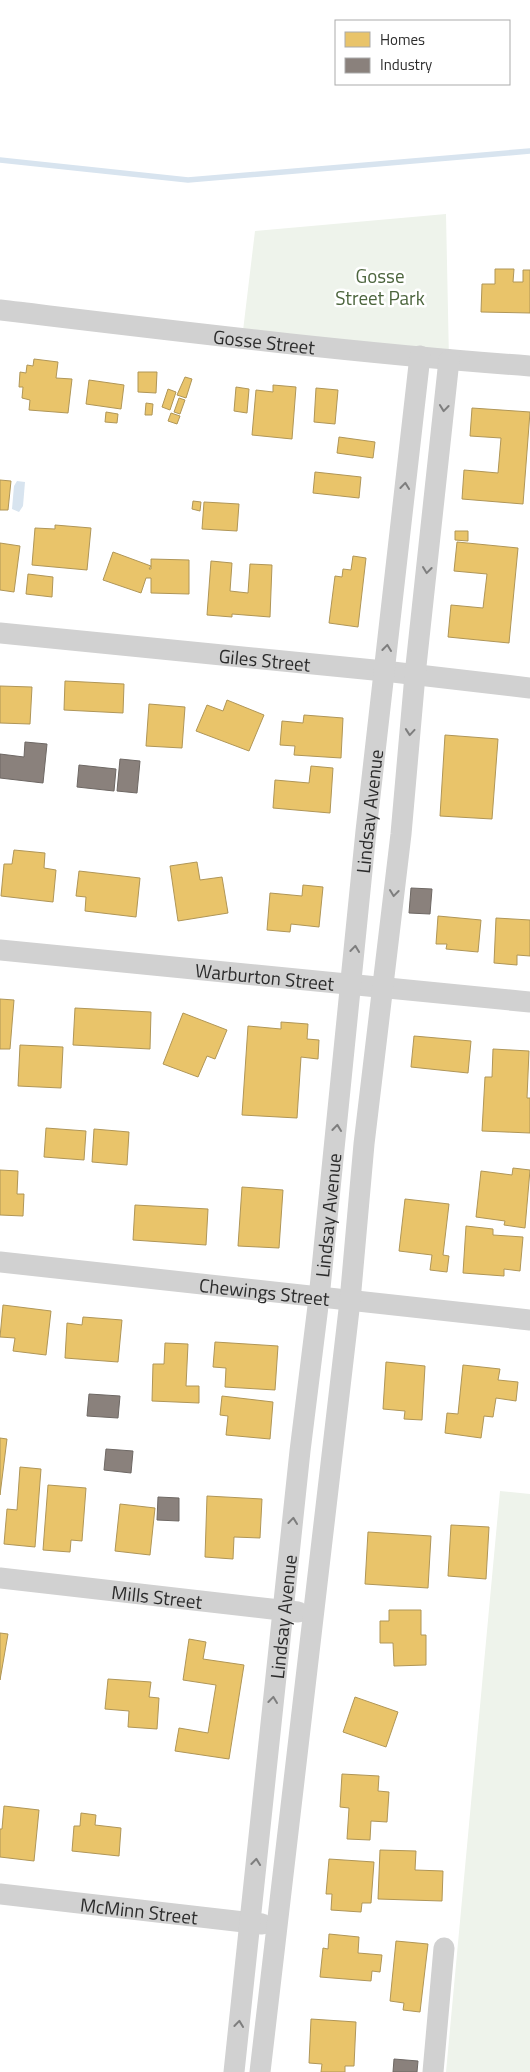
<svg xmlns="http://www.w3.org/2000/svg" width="530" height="2072" font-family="'Titillium Web',sans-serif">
<rect width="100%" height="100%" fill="#fff"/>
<path fill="#eef3eb" d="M446,214L449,360L242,339L255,231Z
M500,1491L530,1494V2072H446Z"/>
<path fill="#d8e4ef" d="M17,481L25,482L23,506L19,512L12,509L14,486Z"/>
<path fill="#e9c46a" stroke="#b09657" d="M495,269H514L513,282H523V270H530V313L481,312L482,284H495Z
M34,359L58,362L56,378L72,379L68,413L29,410L30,400L22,398L23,387H19L20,372L26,373L27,365L33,366Z
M138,372H157L156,393L138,392Z
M185,377L192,379L186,398L177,395Z
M89,380L124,385L121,409L86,404Z
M273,385L296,387L292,439L252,435L256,390L273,392Z
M236,387L249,389L247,413L234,411Z
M316,388L338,390L335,424L314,422Z
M168,389L176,392L170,410L162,407Z
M179,398L185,400L180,414L174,412Z
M146,403L153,404L152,415H145Z
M472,408L530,412L523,504L462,499L464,470L498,473L501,438L470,436Z
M106,412L118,414L117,423L105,422Z
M171,413L180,416L177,424L168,421Z
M339,437L375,442L373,458L337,453Z
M315,472L361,477L359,498L313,493Z
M0,480L11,481L8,510H0Z
M193,501L201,502L200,511L192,509Z
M204,502L239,504L237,531L202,529Z
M55,525L91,528L87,570L32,565L35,528L55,529Z
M455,531H468V541L455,540Z
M457,542L518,548L509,643L448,637L451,605L483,608L487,574L454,571Z
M0,543L20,546L14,592L0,590Z
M113,552L151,566L149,569H151V559L189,560V594L151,593V578H146L141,593L103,580Z
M353,556L366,558L358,627L329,623L335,576L342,577L343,569L351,570Z
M211,561L232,563L230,591L248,593L250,564L272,565L270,617L232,614V617L207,615Z
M28,574L53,577L52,597L26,594Z
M65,681L124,684L123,713L64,710Z
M0,686L32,687L30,724L0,723Z
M227,700L264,715L249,751L196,731L207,705L223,711Z
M149,704L185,707L182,748L146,746Z
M304,715L343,718L341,758L294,755L295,746L280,745L282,721L303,723Z
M445,735L498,739L492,819L440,816Z
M311,766L333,768L330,813L273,808L275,780L309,783Z
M14,850L45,853L44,868L56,870L53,902L1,896L4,864H12Z
M197,862L200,880L222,877L228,913L178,921L170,866Z
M79,871L140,878L136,917L85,911L86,897L76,896Z
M303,885L323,887L319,927L291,924L290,932L267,930L270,893L302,896Z
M438,916L481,920L478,952L446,949L447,944H436Z
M496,918L530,920V956L517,955V965L494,963Z
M0,999L14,1000L10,1049H0Z
M75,1008L151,1012L150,1049L73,1045Z
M183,1013L227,1030L215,1059L207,1056L198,1077L163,1064Z
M281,1022L308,1024L307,1039L319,1040L318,1059L301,1057L297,1118L242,1115L248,1026L281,1029Z
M414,1036L471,1041L468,1073L411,1067Z
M20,1045L63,1047L61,1088L18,1086Z
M493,1049L529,1051L527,1098H530V1133L482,1131L485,1077H492Z
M46,1128L86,1131L84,1160L44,1157Z
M94,1129L129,1132L127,1165L92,1162Z
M513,1168L530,1170L525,1228L504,1225L505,1221L476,1217L481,1171L512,1175Z
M0,1170L18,1171L17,1194H24L23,1216L0,1215Z
M242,1187L283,1190L279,1248L238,1246Z
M405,1199L449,1204L443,1255L449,1256L447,1272L430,1270L432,1255L399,1251Z
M135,1205L208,1209L206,1245L133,1240Z
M466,1226L493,1229V1235L523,1237L520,1271L504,1269V1276L463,1273Z
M3,1305L51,1311L46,1355L13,1351L15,1338L0,1337Z
M83,1317L122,1320L118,1362L65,1358L67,1323L82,1325Z
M215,1342L278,1346L275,1390L225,1387L226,1368L213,1367Z
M165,1343L188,1344L186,1386H199V1403L152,1401L153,1364H164Z
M386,1362L425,1366L422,1420L404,1419L405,1411L383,1409Z
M463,1365L500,1369L498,1380L518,1382L516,1401L496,1398L493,1417L484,1416L481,1438L445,1433L447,1413L458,1414Z
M222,1396L273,1402L270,1439L226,1435L228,1416L220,1415Z
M0,1438L7,1439L0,1495Z
M20,1467L41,1469L35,1547L4,1544L7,1509L17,1510Z
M48,1485L86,1488L82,1541L71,1540L70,1552L43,1550Z
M207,1496L262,1499L260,1538L234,1537L233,1559L205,1557Z
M120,1504L155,1508L150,1555L115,1551Z
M451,1525L489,1527L486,1579L448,1576Z
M368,1532L431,1536L428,1588L365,1584Z
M389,1610H421V1635H426V1665L394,1666L393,1643H380V1621H389Z
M0,1633L8,1634L0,1680Z
M189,1639L206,1642L203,1659L244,1665L229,1759L175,1751L179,1728L208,1733L216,1685L183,1680Z
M108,1679L151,1682L149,1697L159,1698L157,1729L128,1727L129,1711L105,1709Z
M355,1697L398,1712L386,1747L343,1732Z
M342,1774L379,1776L378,1791L389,1792L387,1822L371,1821L370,1840L347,1839L349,1808L340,1807Z
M4,1806L39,1810L34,1861L0,1857V1829H2Z
M81,1813L96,1815L95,1825L121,1828L119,1856L72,1851L74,1826H80Z
M380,1850L416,1851L415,1870L443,1871L442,1901L378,1899Z
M329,1859L374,1862L371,1903H362L361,1912L331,1910L332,1894H326Z
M329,1934L359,1937L358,1953L382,1955L380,1972L372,1971L371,1981L320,1977L323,1948L328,1949Z
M396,1941L428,1944L420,2012L403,2010L404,2003L390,2001Z
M311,2019L356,2022L354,2066H345V2072H321L322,2064L309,2063Z"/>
<path fill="#8a817c" stroke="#6e6864" d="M25,742L47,744L43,783L0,778V754L24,757Z
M120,759L140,761L137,793L117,791Z
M79,765L116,769L114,791L77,787Z
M411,888L432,889L430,914L409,913Z
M89,1394L120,1396L118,1418L87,1416Z
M106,1449L133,1451L131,1473L104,1470Z
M158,1497L179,1498V1521L157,1520Z
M394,2059L418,2061L417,2072H393Z"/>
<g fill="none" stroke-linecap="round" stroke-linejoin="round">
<path stroke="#d8e4ef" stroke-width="5.5" d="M0,160L188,180L530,151"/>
<g stroke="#d1d1d1" stroke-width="21">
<path id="s1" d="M0,310C176,331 353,353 530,366"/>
<path id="s2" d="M0,633L384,671L530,688"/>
<path id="s3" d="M0,950L530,1002"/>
<path id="s4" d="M0,1262L530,1320"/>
<path id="s5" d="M0,1578L298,1612"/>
<path id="s6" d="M0,1894L262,1924"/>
<path id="s7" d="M234,2072L300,1451L319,1298L366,831L420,356"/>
<path d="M260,2072L350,1301L364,1144L401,834L415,675L449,360"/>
<path d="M433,2072L444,1948"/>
</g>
</g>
<defs><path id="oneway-chevron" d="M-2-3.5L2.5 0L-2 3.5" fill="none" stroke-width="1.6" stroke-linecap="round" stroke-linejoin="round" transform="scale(1.25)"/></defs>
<g stroke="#7e7e7e">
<use href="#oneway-chevron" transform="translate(444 408) rotate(96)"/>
<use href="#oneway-chevron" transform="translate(405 486) rotate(-84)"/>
<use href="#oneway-chevron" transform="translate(427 570) rotate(97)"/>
<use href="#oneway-chevron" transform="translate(387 648) rotate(-83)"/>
<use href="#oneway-chevron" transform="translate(410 732) rotate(95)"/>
<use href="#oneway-chevron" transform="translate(394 893) rotate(97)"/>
<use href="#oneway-chevron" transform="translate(355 949) rotate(-84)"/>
<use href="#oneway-chevron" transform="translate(337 1128) rotate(-84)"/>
<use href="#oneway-chevron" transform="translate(293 1521) rotate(-84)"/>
<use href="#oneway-chevron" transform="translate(273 1700) rotate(-83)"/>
<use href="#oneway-chevron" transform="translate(256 1862) rotate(-84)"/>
<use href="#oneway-chevron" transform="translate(239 2024) rotate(-84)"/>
</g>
<g text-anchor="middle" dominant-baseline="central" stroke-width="5" stroke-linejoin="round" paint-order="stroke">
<g font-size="19" fill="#4c653d" stroke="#fff">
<text x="380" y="275">Gosse<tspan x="380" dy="22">Street Park</tspan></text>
</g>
<g font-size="19" fill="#2c2c2c" stroke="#fff">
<text stroke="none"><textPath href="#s1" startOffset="266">Gosse Street</textPath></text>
<text stroke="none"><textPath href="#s2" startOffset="266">Giles Street</textPath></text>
<text stroke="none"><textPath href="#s7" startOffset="1268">Lindsay Avenue</textPath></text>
<text stroke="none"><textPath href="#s3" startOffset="266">Warburton Street</textPath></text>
<text stroke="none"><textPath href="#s7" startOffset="862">Lindsay Avenue</textPath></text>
<text stroke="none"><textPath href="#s4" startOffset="266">Chewings Street</textPath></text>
<text stroke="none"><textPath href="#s5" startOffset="158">Mills Street</textPath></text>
<text stroke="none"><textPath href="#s7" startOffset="458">Lindsay Avenue</textPath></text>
<text stroke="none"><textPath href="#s6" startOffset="140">McMinn Street</textPath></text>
</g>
</g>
<rect x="335" y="20" width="175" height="65" fill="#ffffff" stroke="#ababab"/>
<rect x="345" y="32" width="25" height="15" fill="#e9c46a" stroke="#ababab"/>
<text x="380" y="45" font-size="15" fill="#2c2c2c">Homes</text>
<rect x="345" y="58" width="25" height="15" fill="#8a817c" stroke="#ababab"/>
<text x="380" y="70" font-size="15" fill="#2c2c2c">Industry</text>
</svg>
